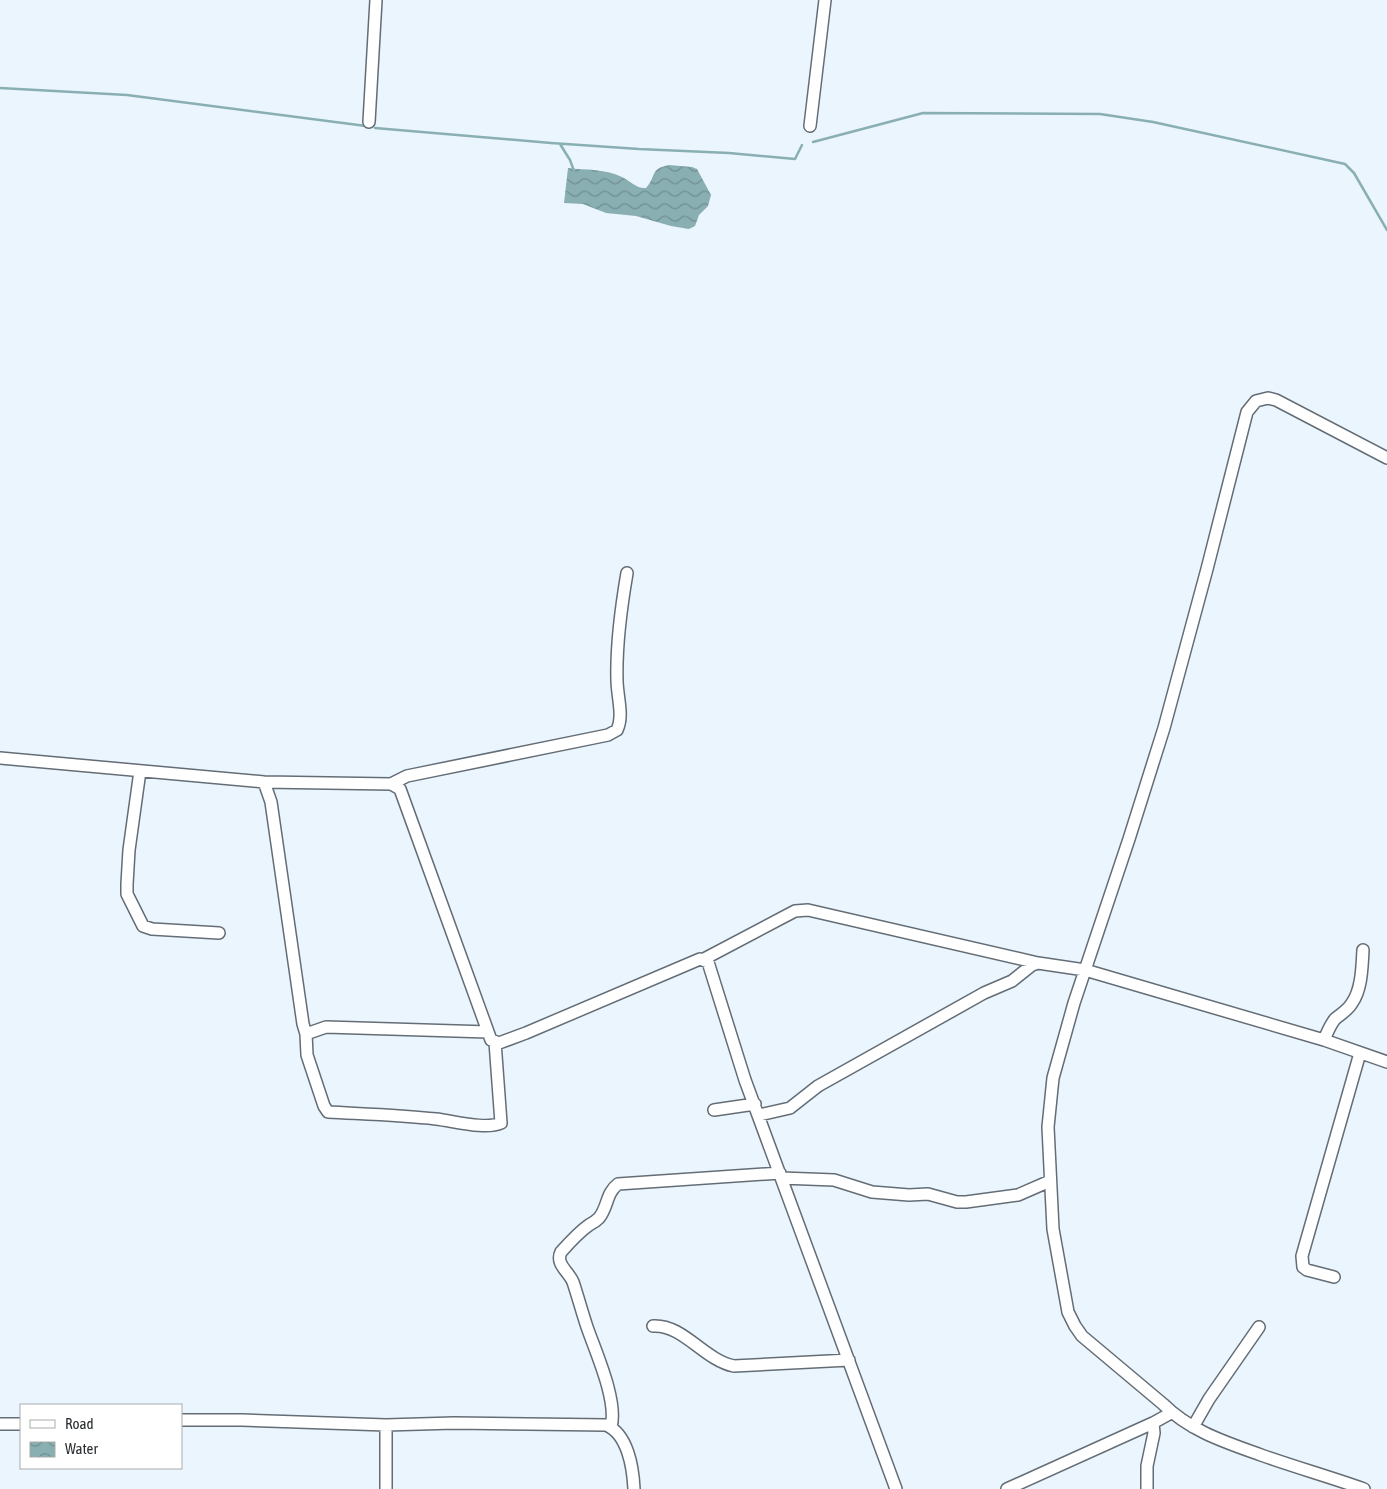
<svg xmlns="http://www.w3.org/2000/svg" width="1387" height="1489" font-family="'Asap Condensed',sans-serif">
<defs>
<pattern id="water-waves" width="16" height="10" patternUnits="userSpaceOnUse" patternTransform="scale(1.25)"><rect width="16" height="10" fill="#89afb3"/><path d="M0 5q4-4 8 0t8 0" fill="none" stroke="#708f92"/></pattern>
</defs>
<rect width="100%" height="100%" fill="#eaf5fe"/>
<path fill="url(#water-waves)" d="M669,165L692,167L697,169L711,195L708,206L699,215L695,226L689,229L671,226L636,216L606,213L583,204L564,203L568,168C585,170 607,169 622,177C630,181 637,189 646,188C657,176 649,169 669,165Z"/>
<g fill="none" stroke-linecap="round" stroke-linejoin="round">
<path stroke="#89afb3" stroke-width="2.5" d="M0,88L127,95L366,126
M375,128L551,143L639,149L729,153L795,159L802,145
M813,142L923,113L1100,114L1153,122L1345,164L1354,173L1387,230
M560,144L570,160L574,171"/>
<g stroke="#646d75" stroke-width="14">
<path id="minor" d="M369,122L376,0
M810,126L825,0
M0,758L264,782L391,784L400,789L491,1040L499,1043L526,1033L700,959L708,962L745,1080L896,1489
M140,771L129,850L127,884V894L143,926L152,929L219,933
M264,782L271,802L303,1024L306,1034L307,1055L324,1106L328,1112C364,1114 400,1115 436,1119C454,1121 486,1130 501,1123L495,1042
M391,784L407,776L608,735L617,730C624,716 617,696 617,680C616,645 621,608 627,573
M704,959L795,911L808,910L1038,963
M306,1034L326,1027L488,1032
M1324,1040C1327,1033 1330,1025 1335,1019C1341,1014 1348,1010 1352,1003C1362,989 1362,966 1363,950
M714,1110L755,1104
M759,1115L790,1108L818,1086L984,993L1012,981L1032,965L1038,963L1085,970L1324,1040L1387,1062
M782,1178L834,1180L872,1192L909,1195L928,1194L957,1202H966L1018,1195L1050,1181
M1334,1277L1307,1270L1303,1267L1302,1256L1360,1053
M653,1326C683,1324 704,1360 734,1366L849,1360
M181,1420H242L386,1425L454,1423L606,1425C628,1434 633,1468 634,1489
M0,1424H21
M386,1425V1489
M611,1427C618,1401 596,1353 587,1327C582,1312 578,1297 573,1282C569,1272 555,1264 561,1252C569,1243 579,1232 589,1225C593,1223 596,1221 599,1218C608,1207 606,1193 618,1184L780,1173
M1193,1427L1209,1399L1259,1327
M1007,1489L1153,1423L1171,1413
M1147,1489V1466L1154,1433L1153,1423
M1364,1489C1330,1477 1295,1467 1261,1455C1225,1442 1190,1431 1163,1404L1082,1336L1075,1326L1068,1312L1053,1229L1048,1127L1053,1078L1074,1003L1129,839L1164,728L1207,569L1247,412L1256,401L1268,398L1276,400L1387,458"/>
</g>
<use href="#minor" stroke="#fff" stroke-width="11"/>
</g>
<rect x="20" y="1404" width="162" height="65" fill="#ffffff" stroke="#a9abac"/>
<rect x="30" y="1420" width="25" height="8" fill="#ffffff" stroke="#a9abac"/>
<text x="65" y="1429" font-size="15" fill="#282c2f">Road</text>
<rect x="30" y="1442" width="25" height="15" fill="url(#water-waves)" stroke="#a9abac"/>
<text x="65" y="1454" font-size="15" fill="#282c2f">Water</text>
</svg>
